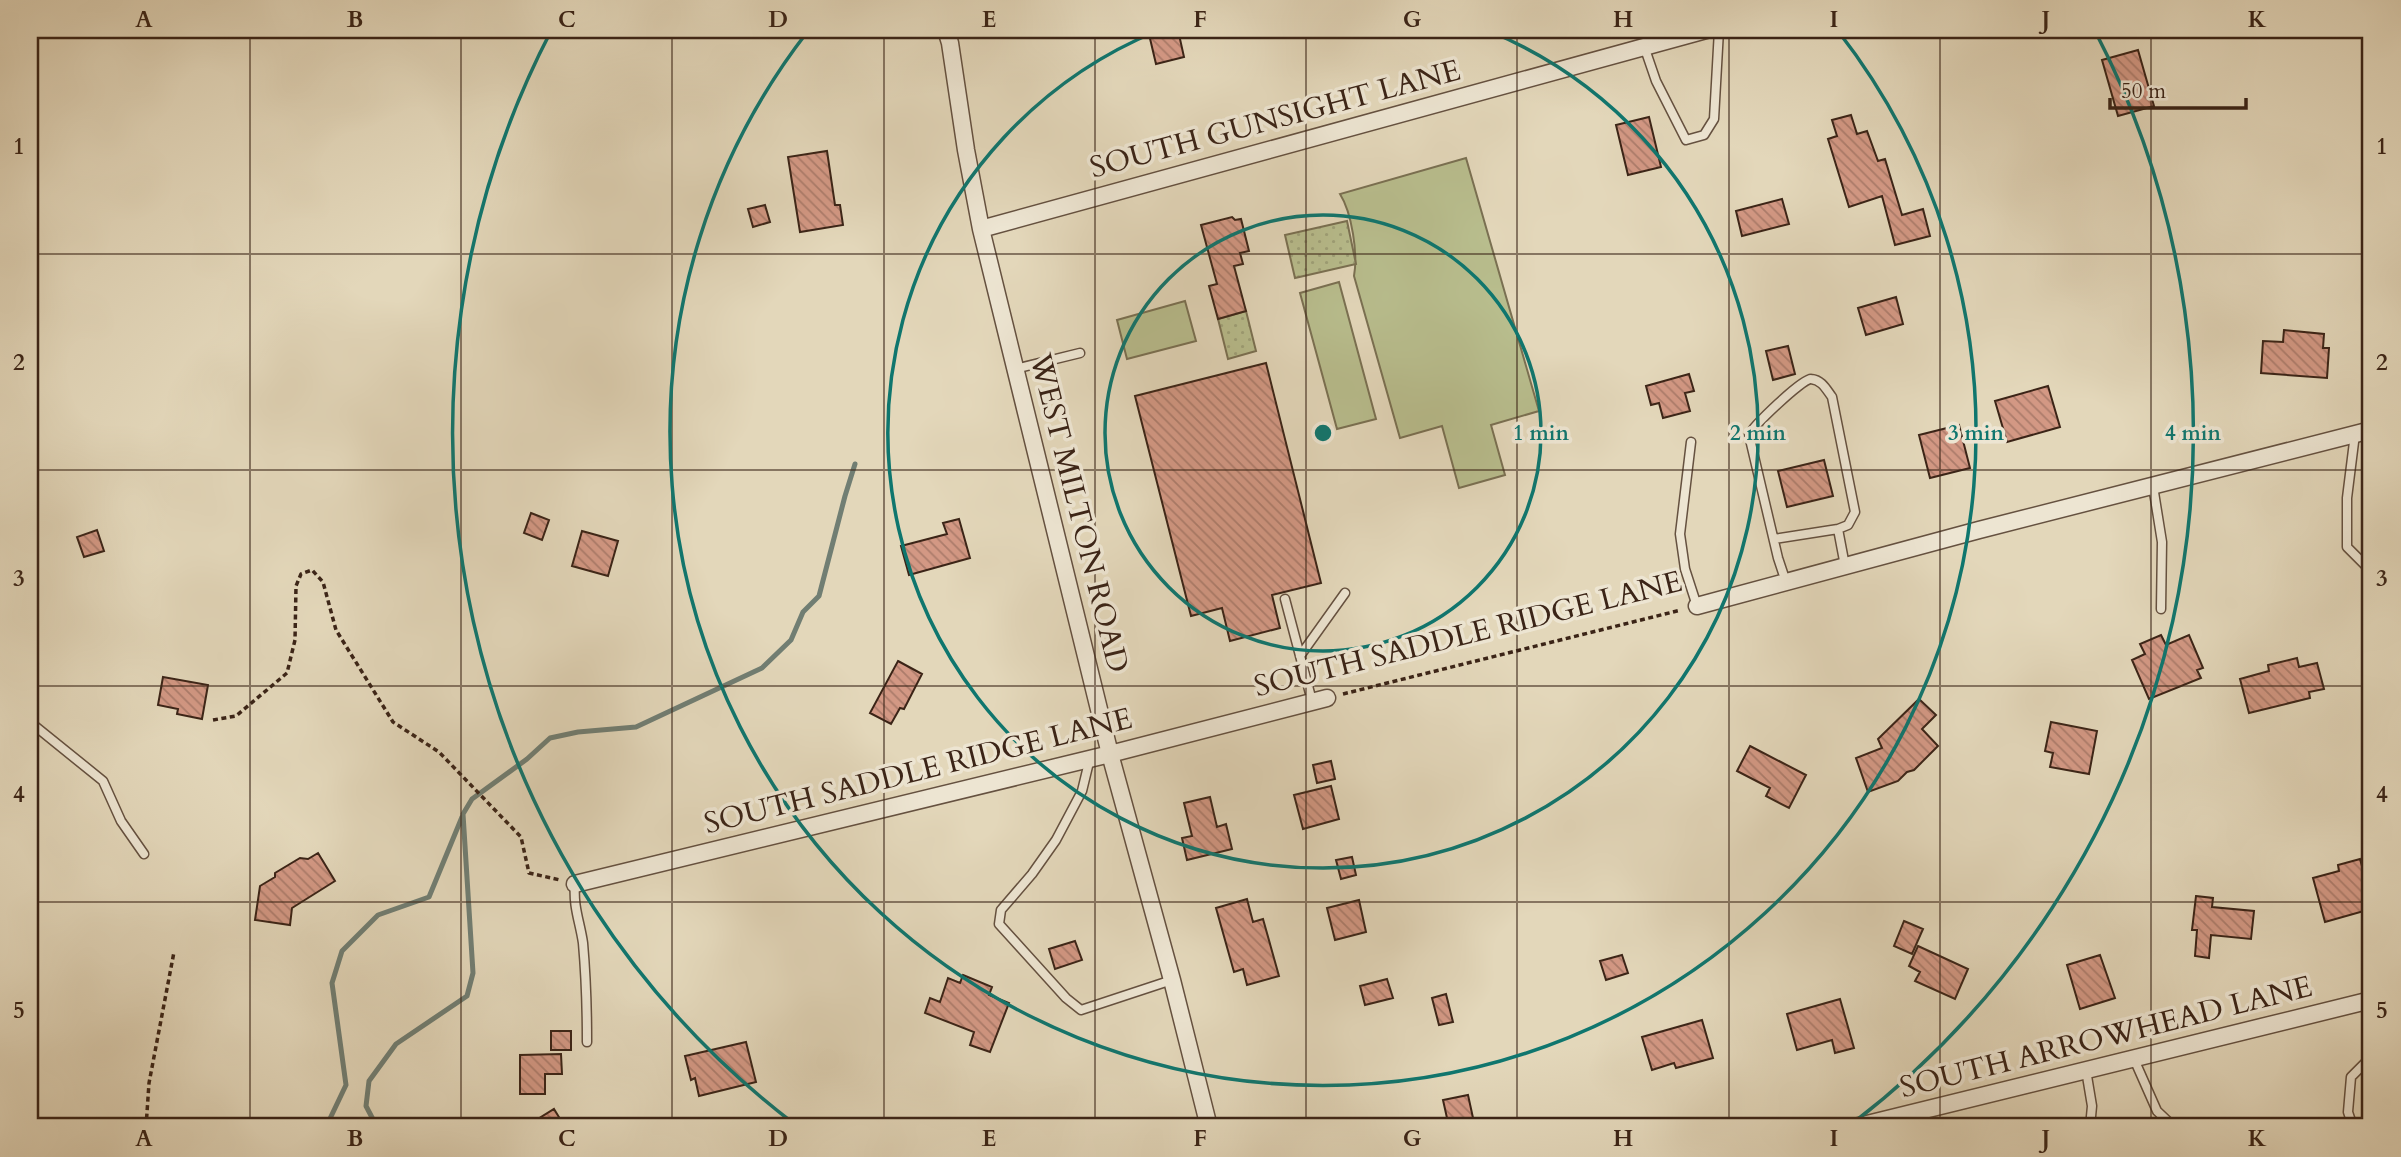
<svg xmlns="http://www.w3.org/2000/svg" width="2401" height="1157" font-family="Cardo,serif">
<defs>
<pattern id="park-dots" width="8" height="8" patternUnits="userSpaceOnUse" patternTransform="scale(1.75)"><rect width="8" height="8" fill="#b8bd8d"/><path d="M2 2h.1M6 6h.1" fill="none" stroke="#9fa279" stroke-width="1.8" stroke-linecap="round"/></pattern>
<pattern id="building-back-hatch" width="6" height="6" patternUnits="userSpaceOnUse" patternTransform="scale(1.75)"><rect width="6" height="6" fill="#d39884"/><path d="M-1 5l2 2M0 0l6 6M5-1l2 2" fill="none" stroke="#ac7c6b"/></pattern>
</defs>
<rect width="100%" height="100%" fill="#e3d7ba"/>
<filter id="stains"><feTurbulence type="fractalNoise" baseFrequency=".00286" numOctaves="4"/><feColorMatrix values="0 0 0 0 .2 0 0 0 0 .09 0 0 0 0 .02 0 0 0 .5 -.17"/></filter>
<radialGradient id="worn" r=".72"><stop offset=".6" stop-color="#630" stop-opacity="0"/><stop offset="1" stop-color="#630" stop-opacity=".3"/></radialGradient>
<path fill="#b8bd8d" stroke="#7a7052" stroke-width="2" d="M1466,158L1539,411L1491,425L1505,475L1459,488L1442,426L1400,438L1354,276C1358,254 1352,213 1340,194Z
M1339,282L1376,419L1337,429L1300,293Z
M1185,301L1196,341L1127,359L1117,320Z"/>
<path fill="url(#park-dots)" stroke="#7a7052" stroke-width="2" d="M1347,221L1356,264L1295,278L1285,235Z
M1246,311L1256,351L1228,359L1218,319Z"/>
<g fill="none" stroke-linecap="round" stroke-linejoin="round">
<path stroke="#717e73" stroke-width="5" d="M326,1127L346,1085L332,983L342,951L378,915L429,897L462,817
M377,1127L366,1106L369,1081L396,1044L467,996L473,973L463,814L472,799L527,759L550,738L578,732L636,727L762,668L791,640L803,612L819,596L845,496L855,464"/>
</g>
<path fill="url(#building-back-hatch)" stroke="#3b2417" stroke-width="2" d="M1148,30H1178L1184,57L1156,64Z
M2138,50L2154,106L2118,116L2102,60Z
M1851,115L1857,134L1867,131L1878,161L1885,159L1902,215L1923,209L1930,236L1895,245L1882,196L1849,207L1828,139L1837,136L1832,120Z
M1649,117L1661,167L1628,175L1616,125Z
M827,151L835,205H840L843,225L800,232L788,157Z
M1782,199L1789,224L1742,236L1736,211Z
M765,205L770,222L753,227L748,209Z
M1232,217L1235,220L1241,219L1249,251L1240,253L1243,264L1234,266L1246,311L1218,319L1209,286L1217,284L1201,225Z
M1896,297L1903,324L1866,335L1858,308Z
M2284,330L2324,334L2323,348H2329L2327,378L2261,373L2263,341L2283,342Z
M1788,346L1795,374L1773,380L1766,351Z
M1266,363L1321,583L1272,595L1280,628L1230,641L1222,608L1191,616L1135,396Z
M1689,374L1694,391L1685,393L1690,411L1663,418L1659,403L1651,405L1646,386Z
M2048,386L2060,427L2007,442L1995,401Z
M1959,425L1970,468L1930,478L1919,435Z
M1824,460L1833,496L1787,507L1778,471Z
M531,513L549,520L542,540L524,533Z
M959,519L970,558L909,575L901,546L947,534L943,523Z
M97,530L104,551L84,557L77,537Z
M582,531L618,541L608,576L572,566Z
M2161,635L2166,645L2189,635L2203,668L2197,670L2201,678L2149,699L2132,660L2145,654L2140,644Z
M2297,658L2299,667L2317,663L2324,689L2309,692L2310,698L2249,713L2240,679L2269,671L2268,665Z
M898,661L922,674L904,709L900,708L891,724L870,713Z
M163,677L208,685L202,719L177,714L178,709L158,705Z
M1919,699L1936,715L1922,729L1938,746L1914,770L1907,772L1898,781L1868,792L1856,758L1882,748L1878,739Z
M2051,722L2097,731L2089,774L2050,767L2053,753L2045,751Z
M1750,746L1806,775L1789,808L1766,796L1770,788L1737,771Z
M1331,761L1335,779L1317,783L1313,765Z
M1331,786L1339,819L1303,829L1294,795Z
M1210,797L1217,827L1226,824L1232,849L1187,860L1182,838L1192,836L1184,803Z
M318,853L335,881L292,908L290,925L255,920L260,886L275,877V873L300,858L308,859Z
M1352,857L1356,875L1341,879L1336,860Z
M2360,859L2368,888L2371,887V909L2325,922L2313,878L2339,871L2338,865Z
M2196,896L2213,898L2212,907L2254,911L2251,939L2211,935L2209,958L2195,956L2197,930H2192Z
M1247,899L1253,922L1263,919L1279,976L1247,985L1243,969L1234,972L1216,908Z
M1359,900L1366,932L1335,940L1327,908Z
M1904,921L1923,929L1912,954L1894,946Z
M1075,941L1082,960L1055,969L1049,949Z
M1918,946L1968,969L1955,999L1915,981L1920,972L1909,966Z
M1622,955L1628,973L1606,980L1600,961Z
M2100,955L2115,998L2080,1009L2067,965Z
M963,975L992,987L989,995L1009,1003L990,1052L970,1045L974,1032L925,1013L930,998L940,1002L948,978L960,983Z
M1387,979L1393,998L1365,1005L1360,986Z
M1446,994L1453,1022L1439,1025L1432,998Z
M1840,999L1854,1048L1835,1053L1832,1040L1797,1050L1787,1014Z
M1702,1020L1713,1058L1676,1068L1674,1063L1652,1070L1642,1037Z
M551,1031H571V1050H551Z
M746,1042L756,1082L699,1096L695,1078L691,1080L685,1056Z
M561,1054L562,1074H545V1094H520V1055Z
M1468,1095L1475,1127H1449L1443,1100Z
M554,1109L565,1127H525Z"/>
<g fill="none" stroke-linecap="round" stroke-linejoin="round">
<g stroke="#655140" stroke-width="11">
<path id="service" d="M1644,46L1656,81L1686,140L1704,135L1714,119L1719,30
M1015,369L1080,353
M2355,434L2347,498V547L2371,571
M1691,442L1680,534L1685,569L1697,606
M2153,486L2162,542L2161,609
M1838,529L1845,566
M1774,539L1838,529L1848,525L1855,512L1832,397C1826,389 1822,380 1811,379C1803,378 1753,426 1749,435L1778,558L1786,582
M1285,599L1312,701
M1300,656L1345,593
M30,722L103,781L121,821L144,854
M1090,758L1082,791L1056,840L1032,874L1001,910L999,924L1066,998L1081,1010L1172,980
M575,884C573,907 580,922 583,943C586,977 587,1009 587,1042
M2134,1059L2157,1111L2174,1127
M2086,1070L2092,1106L2090,1127
M2353,1127L2348,1112L2351,1077L2371,1057"/>
</g>
<g stroke="#655140" stroke-width="19">
<path id="minor" d="M946,30L950,43L966,150L981,229L1110,754L1172,980L1209,1127
M981,229L1706,30
M1697,606L1979,530L2371,430
M575,884L1110,754L1327,698
M1855,1127L2371,1000"/>
</g>
<path stroke="#3b2417" stroke-width="3.5" stroke-dasharray="5 3.5" stroke-linecap="butt" d="M1343,694L1681,610
M213,720L236,716L287,673L295,640L296,586L301,574L312,570L323,582L336,630L393,722L439,752L521,837L529,873L560,880
M146,1127L149,1083L174,952"/>
<use href="#service" stroke="#ede5d2" stroke-width="8"/>
<use href="#minor" stroke="#ede5d2" stroke-width="16"/>
</g>
<path fill="none" stroke="#3b2417" stroke-width="2" stroke-opacity="0.55" d="M250,30V1127M461,30V1127M672,30V1127M884,30V1127M1095,30V1127M1306,30V1127M1517,30V1127M1729,30V1127M1940,30V1127M2151,30V1127M30,254H2371M30,470H2371M30,686H2371M30,902H2371"/>
<g fill="none" stroke="#0f766e" stroke-width="3.5">
<circle cx="1323" cy="433" r="218"/>
<path d="M1489 31A435 435 0 1 1 1157 31"/>
<path d="M1838 31A653 653 0 1 1 808 31"/>
<path d="M793 1123A870 870 0 0 1 551 31M2095 31A870 870 0 0 1 1853 1123"/>
</g>
<g text-anchor="middle" dominant-baseline="central" stroke-width="7" stroke-linejoin="round" paint-order="stroke">
<g font-size="30" fill="#3b2417" stroke="#ede5d2">
<text transform="translate(1275 119) rotate(-15)">SOUTH GUNSIGHT LANE</text>
<text transform="translate(1079 513) rotate(76)">WEST MILTON ROAD</text>
<text transform="translate(1468 634) rotate(-14)">SOUTH SADDLE RIDGE LANE</text>
<text transform="translate(918 771) rotate(-14)">SOUTH SADDLE RIDGE LANE</text>
<text transform="translate(2106 1037) rotate(-14)">SOUTH ARROWHEAD LANE</text>
</g>
</g>
<circle cx="1323" cy="433" r="10" fill="#0f766e" stroke="#ede5d2" stroke-width="3.5"/>
<g font-size="21" text-anchor="middle" font-weight="bold" fill="#0f766e" stroke="#ede5d2" stroke-width="7" stroke-linejoin="round" paint-order="stroke">
<text x="1541" y="440">1 min</text>
<text x="1758" y="440">2 min</text>
<text x="1976" y="440">3 min</text>
<text x="2193" y="440">4 min</text>
</g>
<rect width="2401" height="1157" fill="none" stroke="#e3d7ba" stroke-width="77"/>
<path d="M2110 98v10h136v-10" fill="none" stroke="#3b2417" stroke-width="3.5"/>
<text x="2121" y="98" font-size="21" fill="#3b2417" stroke="#ede5d2" stroke-width="5" paint-order="stroke">50 m</text>
<rect x="38" y="38" width="2324" height="1080" fill="none" stroke="#3b2417" stroke-width="2.5"/>
<g font-size="23" text-anchor="middle" font-weight="bold" fill="#3b2417">
<text x="144" y="27">A</text>
<text x="355" y="27">B</text>
<text x="567" y="27">C</text>
<text x="778" y="27">D</text>
<text x="989" y="27">E</text>
<text x="1200" y="27">F</text>
<text x="1412" y="27">G</text>
<text x="1623" y="27">H</text>
<text x="1834" y="27">I</text>
<text x="2046" y="27">J</text>
<text x="2257" y="27">K</text>
<text x="19" y="154">1</text>
<text x="2382" y="154">1</text>
<text x="19" y="370">2</text>
<text x="2382" y="370">2</text>
<text x="19" y="586">3</text>
<text x="2382" y="586">3</text>
<text x="19" y="802">4</text>
<text x="2382" y="802">4</text>
<text x="19" y="1018">5</text>
<text x="2382" y="1018">5</text>
<text x="144" y="1146">A</text>
<text x="355" y="1146">B</text>
<text x="567" y="1146">C</text>
<text x="778" y="1146">D</text>
<text x="989" y="1146">E</text>
<text x="1200" y="1146">F</text>
<text x="1412" y="1146">G</text>
<text x="1623" y="1146">H</text>
<text x="1834" y="1146">I</text>
<text x="2046" y="1146">J</text>
<text x="2257" y="1146">K</text>
</g>
<rect width="100%" height="100%" filter="url(#stains)"/>
<rect width="100%" height="100%" fill="url(#worn)"/>
</svg>
